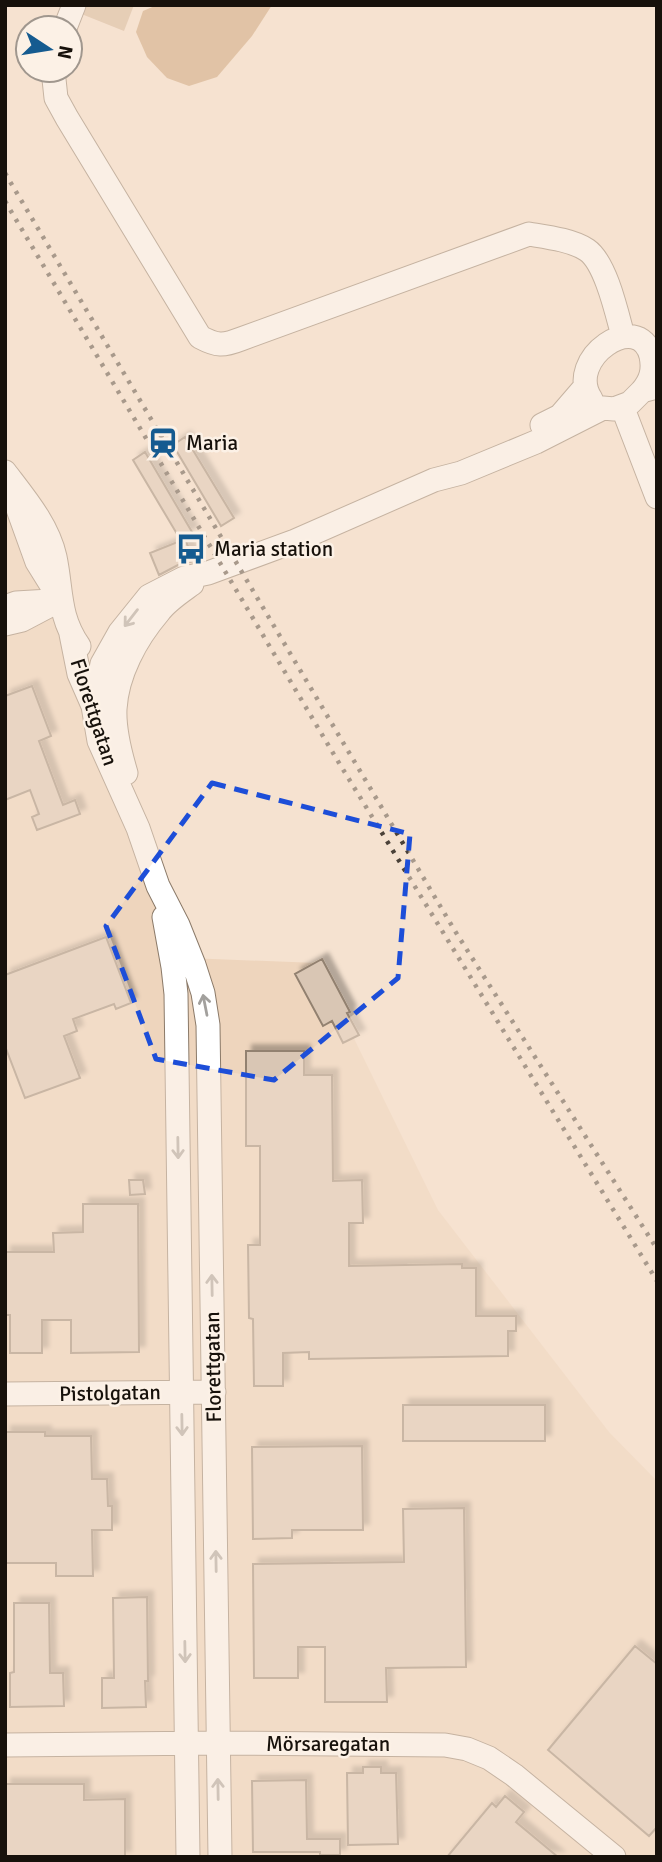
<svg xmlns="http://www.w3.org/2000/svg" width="662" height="1862" font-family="Signika,sans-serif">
<defs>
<filter id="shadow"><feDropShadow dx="6" dy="-6" stdDeviation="2" flood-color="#0004"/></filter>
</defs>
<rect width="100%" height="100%" fill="#f5e2d0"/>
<path fill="#eed5bd" d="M5,501L29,564L71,662L188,958L317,963L438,1210L609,1432L657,1481V1857H5Z"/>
<path fill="#d3b598" d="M59,5H134L124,31Z"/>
<path fill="#c89e73" d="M157,5H272L252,36L217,77L189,86L167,78L147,57L136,32L143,11Z"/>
<path fill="#d9c6b4" stroke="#928170" stroke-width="2" filter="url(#shadow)" d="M185,437L234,518L221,526L173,445Z
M145,452L192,532L180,539L133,460Z
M185,539L194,561L178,565L159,575L150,553Z
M32,686L51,736L39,741L63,805L75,800L80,814L37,830L32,817L39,814L30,790L5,800V696Z
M106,937L131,1003L116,1009L114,1004L73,1019L77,1031L64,1036L80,1078L25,1098L5,1046V975Z
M322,959L350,1012L347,1013L359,1035L343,1043L332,1021L323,1026L295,974Z
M246,1051H304V1075H332L333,1181L362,1180L363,1223H349V1266L462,1264V1268H476V1316H516V1331H508V1356L309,1359V1352L283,1353V1386H254L253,1319L249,1318L248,1245H260V1146H246Z
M129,1180H143L145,1194L130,1195Z
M83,1204H138L139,1352L71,1353V1320H42V1353H10V1315H5V1252H54L53,1233L83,1232Z
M403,1405H545V1441H403Z
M5,1432H45V1436H91L92,1479H107L108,1506H112V1530H92L93,1576H56V1563H5Z
M362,1446L363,1530H292V1538L253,1539L252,1447Z
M464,1508L466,1667L386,1668L387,1702H325V1647H298V1678H254L253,1564L404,1562L403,1509Z
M147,1597L148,1681H145L146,1707L102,1708V1678H114L113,1598Z
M14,1603H49L50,1673H63L64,1706L10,1707V1673L14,1672Z
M635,1646L657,1664V1827L649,1836L548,1750Z
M363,1767H381V1773H396L398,1844L348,1845L347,1773H363Z
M306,1780L307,1839H340V1855H320V1852H253L252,1781Z
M5,1784H84V1800L125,1799V1857H5Z
M505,1796L524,1812L516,1822L558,1857H447L492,1803L496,1807Z"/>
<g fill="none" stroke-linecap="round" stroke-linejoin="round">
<g stroke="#8b7a69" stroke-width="25">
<path id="minor" d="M65,28L74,5
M53,70L56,98L67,118L200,337C217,346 223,346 241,339L529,234C547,237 572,240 587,250C606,263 617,314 623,336
M591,399C564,359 639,308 651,356C654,370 651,380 642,391
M622,406L657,497
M542,425L560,416L585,387
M5,472C24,497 48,525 55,557C62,590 58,616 79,646
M15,501L37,562L55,591
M5,607L16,603L50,601
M5,624L22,620L60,600
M71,634L79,674L93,706L99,741L138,828L158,886L178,925L194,965L203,993L208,1025L220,1857
M93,706L102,664L120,632L149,596L184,578L208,573L295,541L434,480L461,473L536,442L603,408L614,409L630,403L642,391L657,387
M126,773C120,753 114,731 115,709C117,674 136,639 159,612C167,601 181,592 192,584
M164,917L173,967L176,994L188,1857
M5,1394L214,1392
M5,1745L218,1743L445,1745L467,1749L489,1758L514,1775L614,1857"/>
</g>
<use href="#minor" stroke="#fff" stroke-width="23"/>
<path stroke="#4a4138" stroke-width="4.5" stroke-dasharray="3.5 7" stroke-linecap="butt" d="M5,173L455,931L657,1249
M5,201L336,758L657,1281"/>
</g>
<defs><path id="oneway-shaft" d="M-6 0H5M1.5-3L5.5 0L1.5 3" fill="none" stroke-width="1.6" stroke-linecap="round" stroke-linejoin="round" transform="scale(1.75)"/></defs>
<g stroke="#a2a09d">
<use href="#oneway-shaft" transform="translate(131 618) rotate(128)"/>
<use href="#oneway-shaft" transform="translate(205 1005) rotate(-101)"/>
<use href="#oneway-shaft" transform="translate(178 1148) rotate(89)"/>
<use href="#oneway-shaft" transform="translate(212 1285) rotate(-91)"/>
<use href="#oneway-shaft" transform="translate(182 1425) rotate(89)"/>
<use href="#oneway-shaft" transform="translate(216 1561) rotate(-91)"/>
<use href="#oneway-shaft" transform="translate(185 1652) rotate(89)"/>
<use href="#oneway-shaft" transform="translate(218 1789) rotate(-91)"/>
</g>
<path d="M0 0H662V1862H0ZM212,783L410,834L398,978L274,1080L156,1059L106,926Z" fill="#f5e2d0" fill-opacity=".55" fill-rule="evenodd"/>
<path fill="none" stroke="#1d4ed8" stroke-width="5" stroke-dasharray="14 9" stroke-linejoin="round" d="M212,783L410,834L398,978L274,1080L156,1059L106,926Z"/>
<defs>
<g id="station-bare" transform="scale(2.415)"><path d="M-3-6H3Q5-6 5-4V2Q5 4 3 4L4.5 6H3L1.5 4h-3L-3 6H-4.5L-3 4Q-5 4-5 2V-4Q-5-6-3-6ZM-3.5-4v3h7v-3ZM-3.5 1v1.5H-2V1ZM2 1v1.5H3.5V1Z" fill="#155b90" stroke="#fcf1e6" stroke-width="2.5" paint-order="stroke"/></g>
<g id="bus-bare" transform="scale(2.415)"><path d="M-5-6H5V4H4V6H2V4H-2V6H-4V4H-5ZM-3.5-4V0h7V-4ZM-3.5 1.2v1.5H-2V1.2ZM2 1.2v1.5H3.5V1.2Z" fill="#155b90" stroke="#fcf1e6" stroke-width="2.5" paint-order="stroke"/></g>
</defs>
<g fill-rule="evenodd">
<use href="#station-bare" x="163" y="443"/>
<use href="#bus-bare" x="191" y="549"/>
</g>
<g text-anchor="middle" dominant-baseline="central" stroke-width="5" stroke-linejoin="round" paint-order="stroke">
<g font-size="21" fill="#17110b" stroke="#fcf1e6" text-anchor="start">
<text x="186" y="443">Maria</text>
<text x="214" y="549">Maria station</text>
</g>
<g font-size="21" fill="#17110b" stroke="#fcf1e6">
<text transform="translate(94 712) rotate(72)">Florettgatan</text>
<text transform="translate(213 1367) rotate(-91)">Florettgatan</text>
<text transform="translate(110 1393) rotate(-1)">Pistolgatan</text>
<text x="328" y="1744">Mörsaregatan</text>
</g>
</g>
<rect width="662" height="1862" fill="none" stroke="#17110b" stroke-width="14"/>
<g transform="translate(49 49) rotate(102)"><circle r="33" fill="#fcf1e6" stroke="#a0978e" stroke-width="2"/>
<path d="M0-5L12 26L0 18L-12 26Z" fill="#155b90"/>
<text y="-10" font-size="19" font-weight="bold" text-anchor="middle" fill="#17110b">N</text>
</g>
</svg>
